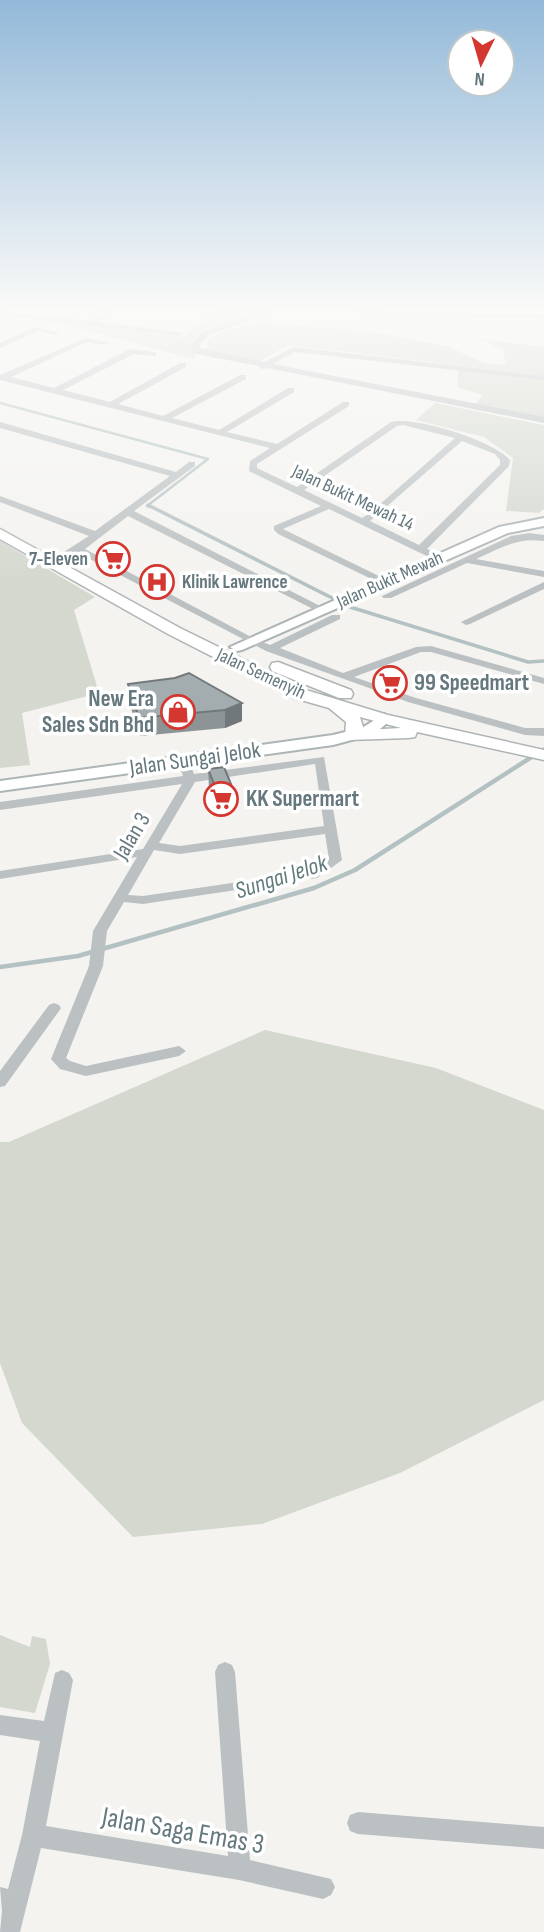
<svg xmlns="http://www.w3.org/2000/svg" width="544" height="1932" font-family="'Sofia Sans Condensed',sans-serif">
<rect width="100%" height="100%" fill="#f4f3f0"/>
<path fill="#d4d8cf" d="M214,311H266L203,330L191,343L195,353L194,359L46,320L184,337Z
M261,323L369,331L447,346L484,363L506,365L503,350L480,339L544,347V376L289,345L257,363L207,350L208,339L225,330Z
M458,368L544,380V418L475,405L482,395L458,387Z
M435,403L544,425V509L539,513L506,511L513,458L484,437L416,420Z
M0,541L95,597L74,610L99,693L22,713L30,765L0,768Z
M265,1030L436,1068L544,1110V1400L400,1473L262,1524L133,1537L22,1423L0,1363V1142H9Z
M0,1635L30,1647L32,1636L46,1639L50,1664L35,1713L0,1707Z"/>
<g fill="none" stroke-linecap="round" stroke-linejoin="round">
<path stroke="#b3c1c3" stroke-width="2.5" d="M0,403L208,459L147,506L149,507"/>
<path stroke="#b3c1c3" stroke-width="3.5" d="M148,505L350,607L528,662L544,661
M539,752L544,749"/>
<path stroke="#b3c1c3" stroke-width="4.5" d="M0,967L78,956L314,888L355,870L541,751"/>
<g stroke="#adb4b6" stroke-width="4">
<path id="secondary" d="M544,518V526L508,533L242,650L237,651L230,647L499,527Z
M384,714L392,719L374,734L333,745L0,791V781L333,735L362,728Z"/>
</g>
<g stroke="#aeb4b6" stroke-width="3">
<path id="primary" d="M0,529L180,628L306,690L388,715L544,750V760L417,732L415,737L409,738L348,740L345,736L346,722L329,708L294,698L168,634L0,539ZM360,717L401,728L364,730Z
M278,662L351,690L353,694L351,698H339L272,671L270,667L272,663Z"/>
</g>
<path fill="#bbc0c2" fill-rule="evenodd" d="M0,311L91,321L103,311H112L99,322L179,332L183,334L179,336L0,315Z
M263,311H274L209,335L200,344V348L264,362L294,347L544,376V380L295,352L273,364L544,417V423L267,368L262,369L259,366L196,354L192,349V344L203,331Z
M355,311L544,315V319L359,313Z
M34,327L60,333L56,335L38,331L0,348V343Z
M86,338L109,343L105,345L87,342L11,377L54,388L130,349L156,352V356H153L134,354L63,390L110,402L180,363H186V367L118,404L163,416L240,375H246V379L172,418L219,430L288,388H294V392L227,432L277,444L343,402H349V406L257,464V468L297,487L391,422C415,416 494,441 510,460L509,466L427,549L443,556V560H435L329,509L283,529L393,583L384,585L278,534L274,530V526L321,506L249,471L250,461L270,448L0,380V375ZM403,425L455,438L370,513L362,518L304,490L397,426ZM462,441L495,454L500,460V465L419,545L370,521Z
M0,422L176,472L189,462H195V466L134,511L328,610L323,613L319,612L128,516L85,549L255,639L270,645L332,615H340V619L280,648L343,673L416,647L431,646L544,678V684L431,652H421L354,677L416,698L525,728H544V736L525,735L408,702L266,651L78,553L67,559H59V555L89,536L0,502V496L95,531L170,476L0,428Z
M529,533L544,535V541C518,537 500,548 476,559L544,571V577L467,563L391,598H383L382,596L511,536Z
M544,582V589L470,624L466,625L461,622Z
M183,756L189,760L194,774L324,757L342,860L317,878L143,904L124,902L107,931L103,966L66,1058L70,1061L86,1066L179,1046L186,1051L179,1056L86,1076L60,1069L51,1059L89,966L93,931L137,857L0,879V871L143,849L182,784L0,810V802L183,776L177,760ZM315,764L324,826L180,846L159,843L195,782ZM325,834L329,859L313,871L143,896L128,895L154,850L180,854Z
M54,1003L59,1005L61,1008L59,1011L5,1086L0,1087V1071L49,1005Z
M225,1662L232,1665L235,1672L250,1860L331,1879L335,1887L331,1895L323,1899L239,1880L41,1848L20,1932H0L2,1911L0,1887L8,1889L22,1835L40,1741L0,1735V1715L44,1721L55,1673L62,1670L69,1673L73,1680L46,1826L228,1856L215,1672L218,1665Z
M358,1812L544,1827V1849L358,1834L350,1831L347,1823L350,1815Z"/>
<use href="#secondary" fill="#fff" fill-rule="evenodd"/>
<use href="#primary" fill="#fff" fill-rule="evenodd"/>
</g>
<path fill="#8c9496" d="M175,678L242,721L225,728L140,736L129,702L128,684Z
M208,769L233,789V807L217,810L209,788Z"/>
<path fill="#72787a" d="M242,703V721L225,728V710Z
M233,789V807L217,810V791Z"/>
<path fill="#a3acae" stroke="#72787a" stroke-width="2" d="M189,673L242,703L225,710L139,718L128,684L175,678Z
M224,767L233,789L217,791L208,769Z"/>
<linearGradient id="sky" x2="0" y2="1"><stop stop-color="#93b9d9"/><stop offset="0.53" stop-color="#fafaf8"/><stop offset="1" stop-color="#fafaf8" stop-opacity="0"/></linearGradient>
<rect width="544" height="582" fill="url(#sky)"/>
<defs>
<g id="supermarket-ring" transform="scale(1.75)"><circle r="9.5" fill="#fff" stroke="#d33730" stroke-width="1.5"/><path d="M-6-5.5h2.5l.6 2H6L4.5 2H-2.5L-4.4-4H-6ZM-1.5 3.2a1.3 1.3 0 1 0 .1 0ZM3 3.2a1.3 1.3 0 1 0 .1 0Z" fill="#d33730"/></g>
<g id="hospital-ring" transform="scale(1.75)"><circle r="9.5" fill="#fff" stroke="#d33730" stroke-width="1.5"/><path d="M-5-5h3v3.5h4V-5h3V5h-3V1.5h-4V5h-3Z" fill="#d33730"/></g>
<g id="shop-ring" transform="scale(1.75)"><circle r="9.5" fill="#fff" stroke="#d33730" stroke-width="1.5"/><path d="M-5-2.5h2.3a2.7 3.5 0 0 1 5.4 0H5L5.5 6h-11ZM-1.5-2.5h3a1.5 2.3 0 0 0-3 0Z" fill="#d33730"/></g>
</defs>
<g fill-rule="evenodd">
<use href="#supermarket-ring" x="113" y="559"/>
<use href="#hospital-ring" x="157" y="582"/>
<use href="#supermarket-ring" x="390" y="683"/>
<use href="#shop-ring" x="178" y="712"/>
<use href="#supermarket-ring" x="221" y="799"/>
</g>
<g text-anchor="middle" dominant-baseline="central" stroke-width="7" stroke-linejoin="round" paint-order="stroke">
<g font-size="19" fill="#65787e" stroke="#fff">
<text transform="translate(353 498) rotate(25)">Jalan Bukit Mewah 14</text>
<text transform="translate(390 580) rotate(-24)">Jalan Bukit Mewah</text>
<text transform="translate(261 674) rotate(25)">Jalan Semenyih</text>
</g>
<g font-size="19" font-weight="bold" fill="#65787e" stroke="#fff" text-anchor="end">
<text x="88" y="559">7-Eleven</text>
<text x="182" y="582" text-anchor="start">Klinik Lawrence</text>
</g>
<g font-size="23" font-weight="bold" fill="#65787e" stroke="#fff" text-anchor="start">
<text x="414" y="683">99 Speedmart</text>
<text x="154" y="699" text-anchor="end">New Era<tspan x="154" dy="26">Sales Sdn Bhd</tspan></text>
<text x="246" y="799">KK Supermart</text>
</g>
<g font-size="23" fill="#65787e" stroke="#fff">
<text transform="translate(195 759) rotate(-8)">Jalan Sungai Jelok</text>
<text transform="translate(132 836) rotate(-59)">Jalan 3</text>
</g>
<g font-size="24" font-style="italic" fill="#617a7c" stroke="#fff">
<text transform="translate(281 877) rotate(-18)">Sungai Jelok</text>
</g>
<g font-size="28" fill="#65787e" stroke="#fff">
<text transform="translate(183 1831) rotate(10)">Jalan Saga Emas 3</text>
</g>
</g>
<g transform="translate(481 63) rotate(185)"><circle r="33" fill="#ffffff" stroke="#c1c9cb" stroke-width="2"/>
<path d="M0-5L12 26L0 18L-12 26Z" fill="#d33730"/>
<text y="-10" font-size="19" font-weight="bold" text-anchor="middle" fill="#65787e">N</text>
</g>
</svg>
